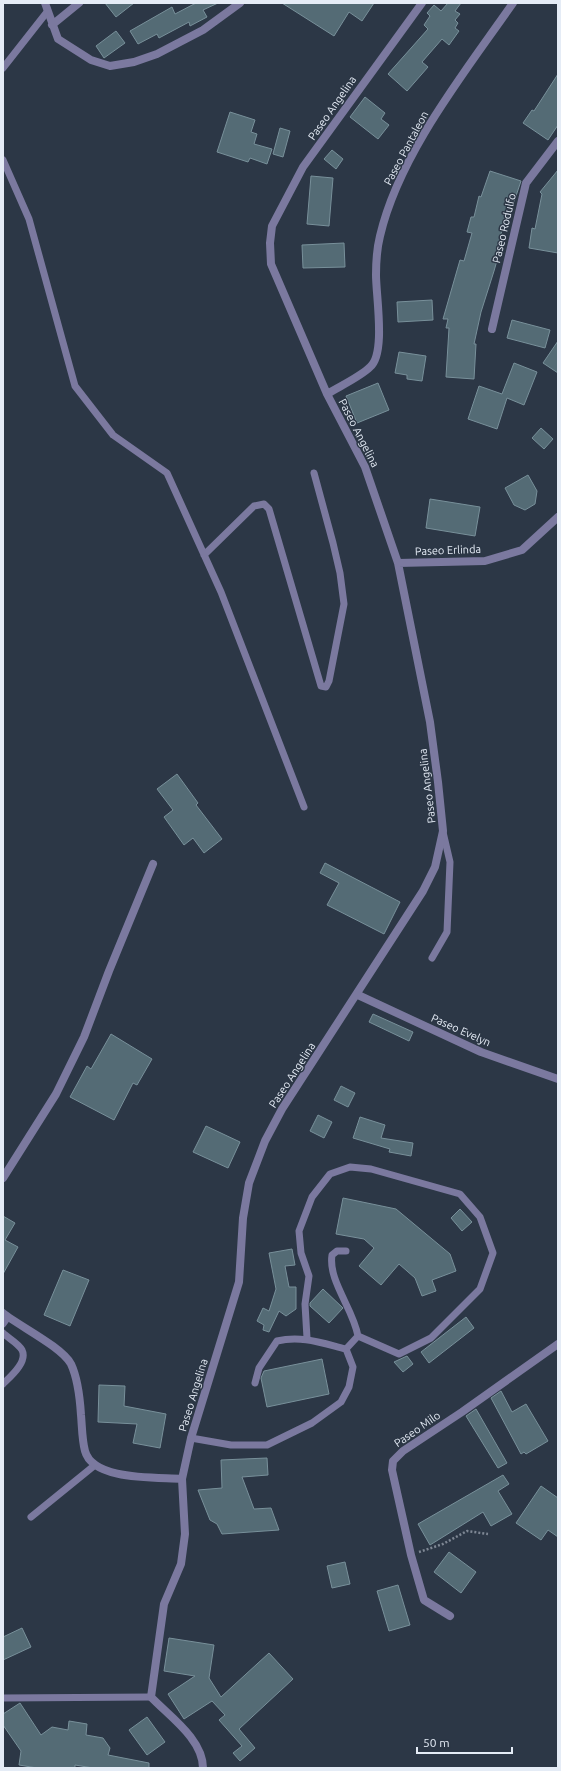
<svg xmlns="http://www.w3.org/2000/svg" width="561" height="1771" font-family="Ubuntu,sans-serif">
<rect width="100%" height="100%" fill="#2c3746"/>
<path fill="#546b75" stroke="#78909a" d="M105,3H134L116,17Z
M196,3H218L203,10L207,17L190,26L189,22L159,38L157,34L138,44L130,31L172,7L175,14Z
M282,3H374L362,21L349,12L334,36Z
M448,3H461L455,11L460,14L455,20L458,23L455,28L459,31L449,45L442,39L422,62L428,67L407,91L388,74L428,29L424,25L430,16L427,13L434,5L441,11Z
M116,31L125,43L104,58L96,46Z
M558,74V125L548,140L523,123L532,110L534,111Z
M365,97L385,113L381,119L389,125L378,139L350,117Z
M230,112L255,120L251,132L257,134L254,144L272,149L267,164L250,158L248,162L217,152Z
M280,128L290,131L283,157L273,154Z
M332,150L343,159L336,169L324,159Z
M558,170V253L529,248L532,228L535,229L542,194L540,192Z
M490,171L521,181L514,202L513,201L508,220L505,219L497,249L500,250L494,271L481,312L474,344H476L474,379L446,377L449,328H446L448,319H443L460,260L464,261L472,233L467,232L471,217H474L479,196L481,197Z
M311,176L333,178L329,226L307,224Z
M344,243L345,267L303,268L302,245Z
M432,300L433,320L398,322L397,302Z
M512,320L550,330L545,348L507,338Z
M558,341V373L543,363Z
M399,352L426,356L422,381L407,379V375L395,373Z
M514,363L537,372L524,405L507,398L497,429L468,419L479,386L502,394Z
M378,383L389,410L357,423L346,396Z
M541,428L553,439L544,449L532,438Z
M528,475L537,491L535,504L525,510L514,505L505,488Z
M430,499L480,507L475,536L426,528Z
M177,774L198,803L196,805L222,839L204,853L193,838L184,845L164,817L173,810L157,789Z
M325,863L400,902L384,934L327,905L339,883L320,873Z
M373,1014L413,1032L409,1041L369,1022Z
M111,1034L152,1059L137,1085L133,1083L114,1120L70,1097L87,1066L91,1069Z
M341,1086L355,1093L348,1107L334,1100Z
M318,1115L332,1122L324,1138L310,1131Z
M360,1117L385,1125L381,1138L413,1143L411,1156L389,1152L390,1149L353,1138Z
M206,1126L240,1142L228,1168L193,1152Z
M343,1198L396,1209L450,1254L456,1271L432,1280L436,1291L422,1296L415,1278L399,1264L381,1285L359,1266L374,1248L364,1239L336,1234Z
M460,1209L472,1222L462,1231L451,1218Z
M3,1216L15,1223L5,1240L18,1247L3,1274Z
M292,1249L295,1265L285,1266L289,1287H296V1309L286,1316L279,1311L269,1332L263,1330L264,1325L257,1321L263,1308L269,1311L276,1289L269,1253Z
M63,1270L89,1280L70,1326L44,1315Z
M323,1289L343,1308L329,1323L310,1306V1303Z
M466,1317L474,1328L429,1363L421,1352Z
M407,1356L413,1364L403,1372L394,1362Z
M322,1359L329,1394L267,1407L261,1378L264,1371Z
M99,1385L125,1386L124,1406L166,1414L160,1448L133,1443L137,1424L98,1422Z
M501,1391L512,1412L526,1404L548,1441L526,1454L524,1452L521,1454L491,1398Z
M476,1409L507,1463L498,1468L466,1416Z
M267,1458L268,1475L242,1477L254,1509L271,1508L279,1530L222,1534L217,1524L210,1520L198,1490L222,1488L221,1460Z
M503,1475L509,1484L498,1491L512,1514L491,1526L483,1512L430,1545L418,1524Z
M541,1486L558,1498V1537L548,1530L541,1540L516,1523Z
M449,1552L476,1572L461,1593L434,1572Z
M345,1562L350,1584L332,1588L327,1566Z
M398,1585L410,1625L389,1631L377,1591Z
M22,1628L31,1647L3,1660V1637Z
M169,1638L214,1645L209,1678L221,1697L269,1653L293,1679L239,1729L255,1748L240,1761L233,1753L242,1746L219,1720L225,1715L212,1701L184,1719L168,1694L195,1676L164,1671Z
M20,1703L41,1735L52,1727L68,1730L69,1721L87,1724L86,1735L103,1738L110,1748L108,1755L149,1763V1768H93L75,1765V1768H37L19,1765L21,1751L3,1725V1714Z
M147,1717L165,1742L147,1755L129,1730Z"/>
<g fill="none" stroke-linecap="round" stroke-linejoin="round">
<path stroke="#7e8794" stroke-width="2.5" stroke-dasharray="2 2" stroke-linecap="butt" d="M419,1552L443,1544L467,1531L488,1534"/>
<path stroke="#7b799f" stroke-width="7" d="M3,68L47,12
M3,160L29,219L75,386L113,435L167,473L221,592L304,807
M204,555L254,506L264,504L269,509L321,686L326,687L329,681L344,604L340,573L333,543L314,473
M432,958L447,932L450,862L443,832
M346,1251H337L332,1255C328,1281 353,1308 358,1336L346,1349
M3,1324L8,1317
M3,1333C8,1338 18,1343 22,1350C28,1362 10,1377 3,1384
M307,1338L305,1304L309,1276L301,1253L299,1231L312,1197L330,1174L350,1167L371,1169L460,1194L480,1217L493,1253L480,1289L431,1338L399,1354L358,1336
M191,1438L231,1445H267L312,1423L341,1402L349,1387L353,1367L346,1349C322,1343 301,1335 277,1341L259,1368L255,1383
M31,1517L95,1465
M3,1698L151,1697"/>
<path stroke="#7b799f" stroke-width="8" d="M45,3L58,39L91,60L110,66L134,62L157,54L203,30L240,3
M52,25L79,3
M492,329L526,183L558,141
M327,394C340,386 360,377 370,367C386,354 376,296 376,275C376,263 377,248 380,236C399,154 465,72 513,3
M398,563L485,561L522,550L558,517
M358,995L481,1052L558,1079
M3,1178L56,1094L84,1037L109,971L153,864
M3,1313C19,1326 62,1347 71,1364C78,1379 80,1399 81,1415C82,1426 82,1440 85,1451C93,1481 157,1477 182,1479
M450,1616L424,1600L411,1555L392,1470L393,1461L403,1451L462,1412L558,1344
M203,1768C203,1739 169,1716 151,1697L164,1604L181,1564L185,1534L182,1479L191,1438L239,1282L243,1218L249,1183L265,1141L282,1109L423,891L435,867L443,831L438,782L430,722L398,563L365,467L327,394L271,264L270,243L272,226L303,167L422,3"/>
</g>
<g text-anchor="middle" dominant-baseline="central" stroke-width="3" stroke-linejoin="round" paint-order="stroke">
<g font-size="11" fill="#e5ecf6" stroke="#2c3746">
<text transform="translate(332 108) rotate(-55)">Paseo Angelina</text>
<text transform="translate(406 148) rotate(-62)">Paseo Pantaleon</text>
<text transform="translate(504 228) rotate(-77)">Paseo Rodulfo</text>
<text transform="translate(359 433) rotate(63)">Paseo Angelina</text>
<text transform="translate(448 550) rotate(-2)">Paseo Erlinda</text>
<text transform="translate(427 786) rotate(-97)">Paseo Angelina</text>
<text transform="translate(461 1030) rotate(24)">Paseo Evelyn</text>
<text transform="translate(292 1075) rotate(-57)">Paseo Angelina</text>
<text transform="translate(193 1395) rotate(-73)">Paseo Angelina</text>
<text transform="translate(417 1429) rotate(-35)">Paseo Milo</text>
</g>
</g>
<rect width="561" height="1771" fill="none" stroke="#e5ecf6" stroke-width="8"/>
<path d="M417 1747v6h95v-6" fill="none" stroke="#e5ecf6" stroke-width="2"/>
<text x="423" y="1747" font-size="12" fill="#e5ecf6" stroke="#2c3746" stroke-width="3" paint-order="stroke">50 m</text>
</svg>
